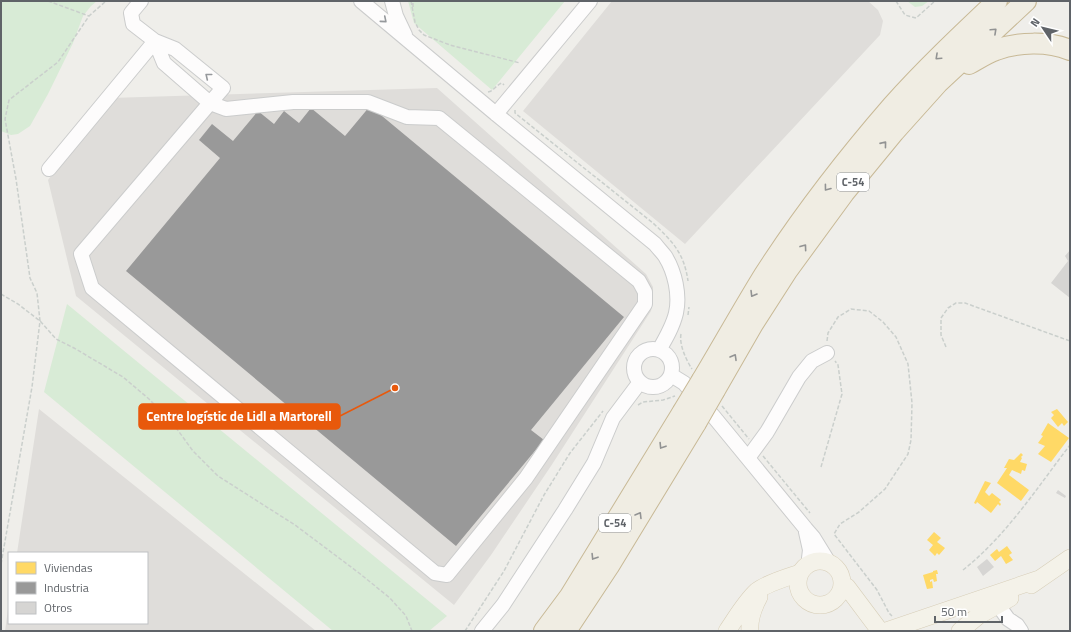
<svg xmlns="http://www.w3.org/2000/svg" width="1071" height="632" font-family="'Titillium Web',sans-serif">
<rect width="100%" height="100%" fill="#efeeea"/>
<path fill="#dfddda" d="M612,1H868L878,10L883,21L880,35L685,244L523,111Z
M437,88L646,274L653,287V299L651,311L551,466L491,555L454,605L76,296L48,180L110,98Z
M39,409L316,631H5L9,602V623H147V553H17Z"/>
<path fill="#d8ebd6" d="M1,1H97L91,6L83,16L73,43L48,94L30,126L18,134L11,135L1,131Z
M408,1H565L492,90L414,23Z
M907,1H929L922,6L915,7Z
M67,304L447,616L429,631H333L44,392Z"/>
<path fill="#ffd966" d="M1057,409L1068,422L1064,426L1062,423L1058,427L1051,418L1054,415L1051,412Z
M1048,423L1069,438L1051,462L1038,454L1045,446L1038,443L1043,436L1041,435Z
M1021,453L1023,455L1021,457L1022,458L1020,462L1027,464L1025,471L1022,470L1021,474L1012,470L1009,475L1029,490L1021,501L997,483L1007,468H1004L1009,459L1014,460Z
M985,481L991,483L985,492L989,496L992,493L1001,500L999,502L1001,504L1000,506L998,504L991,513L977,502L976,504L974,503Z
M934,532L941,538L937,542L945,548L939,555L937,553L935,556L929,550L933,545L927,540Z
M1007,546L1012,553L1009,555L1013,560L1006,564L1001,556L995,561L990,555L997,549L999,552Z
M937,570L938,574H936L937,581L934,582L933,579L930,580V582L932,581L933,588L927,589L923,575L933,572V571Z"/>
<path fill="#999" d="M370,106L624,317L531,430L544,440L456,546L126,271L220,158L199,140L212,124L233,141L258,111L274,124L284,111L299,123L311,108L345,136Z"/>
<path fill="#d6d5d3" d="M1070,250V298L1051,283L1068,261L1065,256Z
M1058,490L1066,496L1065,498L1056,493Z
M987,559L994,567L983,576L977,567Z"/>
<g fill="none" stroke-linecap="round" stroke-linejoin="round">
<g stroke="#cbcccc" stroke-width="16">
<path id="minor" d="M141,1L131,13L133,24L155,41L175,49L223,88L210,103L164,63L155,41
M361,1L496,114L655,244C658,248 662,252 665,256C675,272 680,295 676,313C673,326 666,338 659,350
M392,1L396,16L405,35
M293,102H368L407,117L439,118L639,281L645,292V304L526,478L447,575L435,573L92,288L81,254L210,103L226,109Z
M496,114L590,1
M49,169L155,41
M634 368a19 19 0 1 1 38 0a19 19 0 1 1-38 0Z
M671,375L684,383L714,417L806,529L813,537L829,563
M748,458L767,432L799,377L812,361L827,353
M806,532L810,550L809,558L810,563
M998,605L1008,619L1017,625L1021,631
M482,631L503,605L565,510L594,463L613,418L640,382"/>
</g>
<g stroke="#d7ceb8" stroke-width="18">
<path id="major" d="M798 583a22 22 0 1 1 44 0a22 22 0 1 1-44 0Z
M842,584L847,587L880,631
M1031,585L1070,558
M727,631C736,618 745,602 757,591C767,583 788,577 800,573
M750,631C749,619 753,608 759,597
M886,631L1039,579
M960,631L978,616L1010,598"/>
</g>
<g stroke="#c8b996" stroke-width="22">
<path id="highway" d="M969,64C978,59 987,53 996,50C1018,42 1048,41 1070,50
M702,380C723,345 743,309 764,275C802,216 846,159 892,106C925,69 961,35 997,1
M715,390L753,324L787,271L844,193L894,132L938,83L1026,1
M544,631L570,596L682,413
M566,631L609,566L696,423"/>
</g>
<path stroke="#cacfcc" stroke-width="1.5" stroke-dasharray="4 2" stroke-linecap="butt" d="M48,1L89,16
M411,1L415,22L419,30L424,35L450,45L520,63
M896,1L905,15L916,18L935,1
M413,7V1
M488,92C494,91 496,85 502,83L504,85
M515,110V113L520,117L653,223C673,242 684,253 688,281
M1,294L18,304L40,321L56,339L74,348L123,377L149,399L174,425L193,451L218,476L295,525L359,573L390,598L406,616L412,631
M688,315L689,307
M681,334C679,344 686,360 692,369
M827,341L828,333L838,317L851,309L869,311L883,322L896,337L908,364L912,403L911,440L908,454L885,489L859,512L840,524L834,534L877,590L889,613L892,616
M946,347L941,335V318L948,308L956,303H965L1070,341
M638,405L643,402L663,400L675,396
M722,406L749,439
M763,456L810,513
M821,467L842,394L838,365L835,361
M1,564L32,387L40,321L37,293L30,278L16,179L5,119L9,100L58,62L89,16L106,1
M963,570C1006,536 1037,488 1070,445
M465,631L504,571L544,495L570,453L603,411"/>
<use href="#minor" stroke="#fdfcfc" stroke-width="14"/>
<use href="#major" stroke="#f4f2e9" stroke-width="17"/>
<use href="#highway" stroke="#f0ede3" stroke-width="20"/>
<g stroke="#c8b996" stroke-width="22" stroke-linecap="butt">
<path id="highway-bridge" d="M682,413L702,380
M696,423L715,390"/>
</g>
<use href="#highway-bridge" stroke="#f0ede3" stroke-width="20"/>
</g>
<defs><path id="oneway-chevron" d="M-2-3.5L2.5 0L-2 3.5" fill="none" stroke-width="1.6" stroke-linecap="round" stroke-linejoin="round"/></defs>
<g stroke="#96999c">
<use href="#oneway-chevron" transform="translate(384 20) rotate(40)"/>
<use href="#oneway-chevron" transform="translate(208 76) rotate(-141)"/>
</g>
<g stroke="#929393">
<use href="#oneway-chevron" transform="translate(994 31) rotate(-43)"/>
<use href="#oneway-chevron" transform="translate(938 57) rotate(137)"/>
<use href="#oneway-chevron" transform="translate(884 144) rotate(-51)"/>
<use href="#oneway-chevron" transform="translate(827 188) rotate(127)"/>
<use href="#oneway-chevron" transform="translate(804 247) rotate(-54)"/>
<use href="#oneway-chevron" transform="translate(753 294) rotate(121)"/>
<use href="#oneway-chevron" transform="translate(734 357) rotate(-60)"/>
<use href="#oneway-chevron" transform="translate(662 446) rotate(122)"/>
<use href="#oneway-chevron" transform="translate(639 515) rotate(-59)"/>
<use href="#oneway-chevron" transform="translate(594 557) rotate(122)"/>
</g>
<g text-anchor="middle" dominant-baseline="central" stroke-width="4" stroke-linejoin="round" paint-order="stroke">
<g fill="#fff" stroke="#8f9295" stroke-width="1">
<rect x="837" y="173" width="32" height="18" rx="3"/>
<rect x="599" y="514" width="32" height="18" rx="3"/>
</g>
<g font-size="11" font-weight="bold" fill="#5f6368">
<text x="853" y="182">C-54</text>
<text x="615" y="523">C-54</text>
</g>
</g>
<path fill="none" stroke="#e8590c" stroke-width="1.5" d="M395 388L340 416"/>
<circle fill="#e8590c" stroke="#fff" stroke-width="1.5" cx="395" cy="388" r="4"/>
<rect fill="#e8590c" stroke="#e8590c" stroke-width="1.5" x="139" y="404" width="201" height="25" rx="4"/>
<g font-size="13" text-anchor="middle" font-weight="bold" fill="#fff">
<text x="239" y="421">Centre logístic de Lidl a Martorell</text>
</g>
<rect width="1071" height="632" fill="none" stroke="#5f6368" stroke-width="4"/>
<rect x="8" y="552" width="140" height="72" fill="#ffffff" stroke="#bfc1c3"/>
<rect x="16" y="562" width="20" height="12" fill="#ffd966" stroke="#bfc1c3"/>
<text x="44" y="572" font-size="12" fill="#5f6368">Viviendas</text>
<rect x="16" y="582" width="20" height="12" fill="#999999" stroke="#bfc1c3"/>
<text x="44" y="592" font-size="12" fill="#5f6368">Industria</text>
<rect x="16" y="602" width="20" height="12" fill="#d6d5d3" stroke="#bfc1c3"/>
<text x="44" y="612" font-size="12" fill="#5f6368">Otros</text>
<g transform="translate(1043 28) rotate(305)" stroke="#ffffff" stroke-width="3" paint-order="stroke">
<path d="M0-3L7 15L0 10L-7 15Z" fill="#5f6368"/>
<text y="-6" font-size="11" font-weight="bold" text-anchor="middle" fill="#5f6368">N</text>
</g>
<path d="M935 616v6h67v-6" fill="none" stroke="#5f6368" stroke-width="2"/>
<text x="941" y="616" font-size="12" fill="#5f6368" stroke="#ffffff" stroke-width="3" paint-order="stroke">50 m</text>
</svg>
